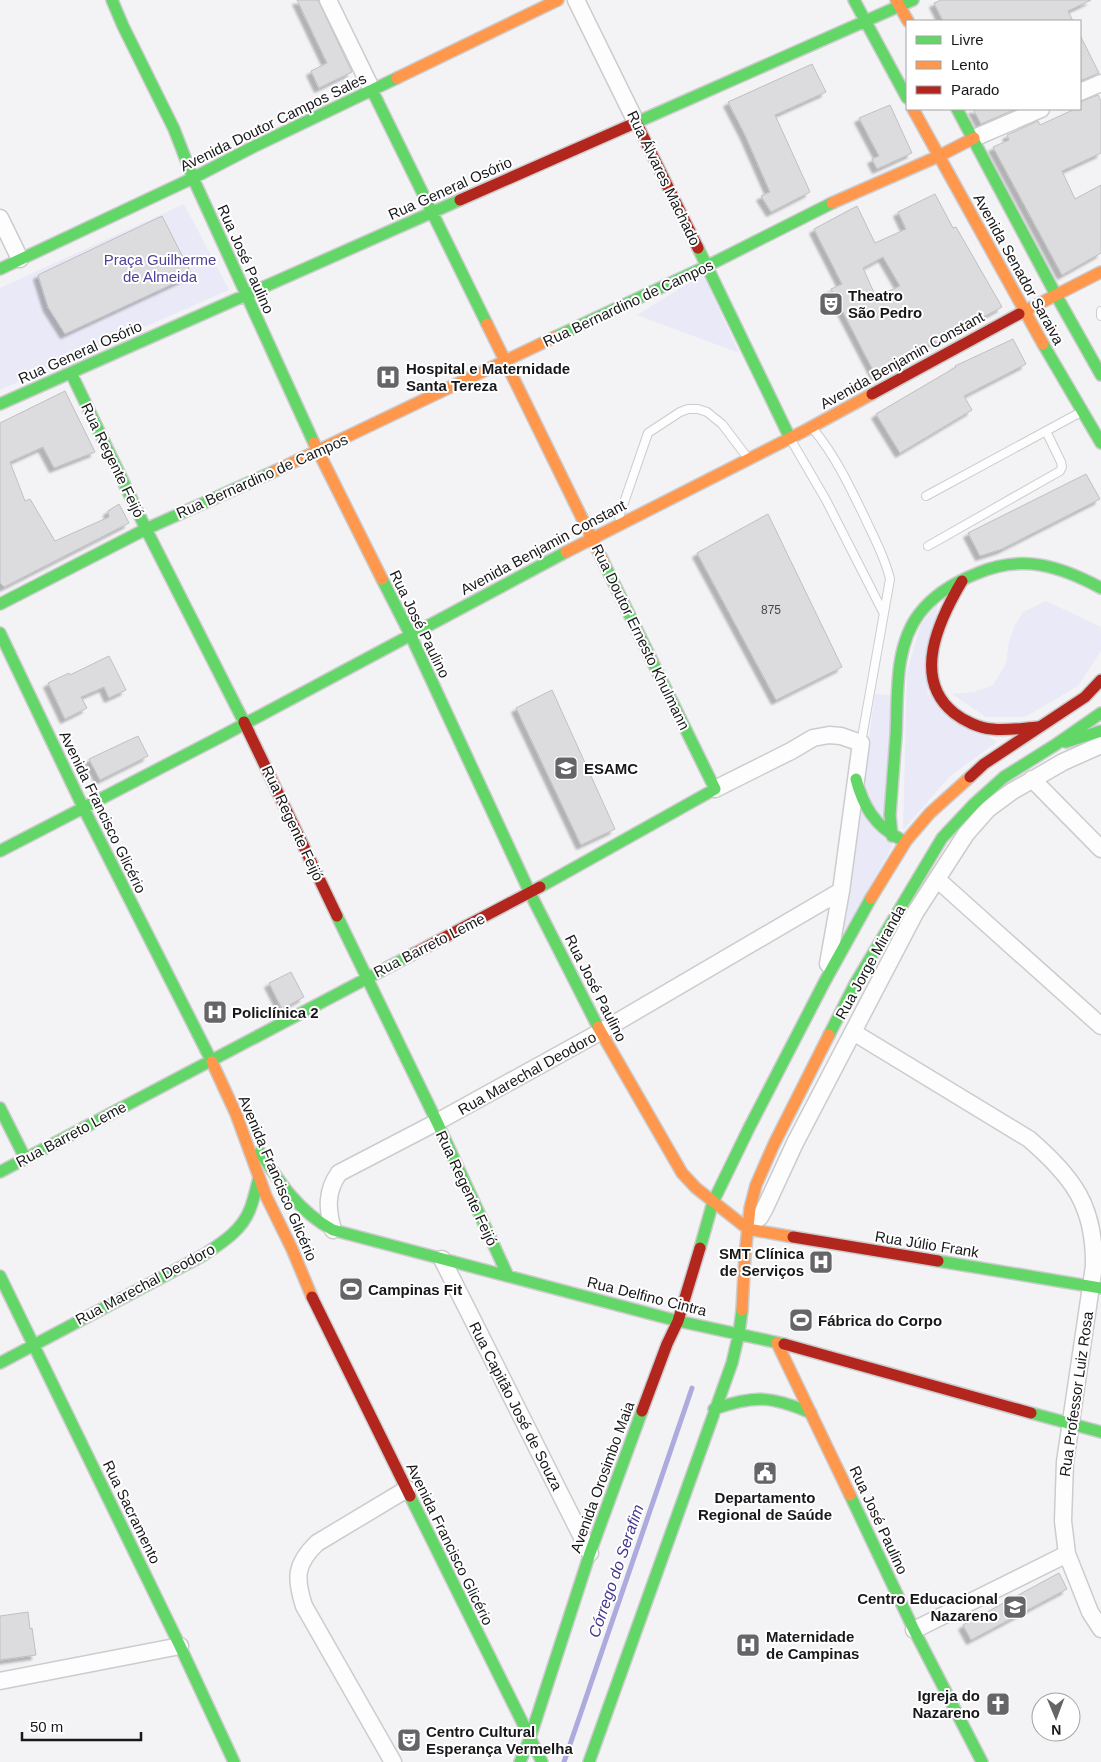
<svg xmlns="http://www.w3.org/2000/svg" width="1101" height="1762" font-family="Arial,sans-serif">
<defs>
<filter id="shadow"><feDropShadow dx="-4.5" dy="4.5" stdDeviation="1" flood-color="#0004"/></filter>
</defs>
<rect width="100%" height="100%" fill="#f3f3f6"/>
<path fill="#e9e9f7" d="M184,204L229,290L0,390V288Z
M703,274L739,353L637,315Z
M1046,601L1101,627V651L1078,686L1025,717H986L952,694L974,692L993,685L1006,664L1009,641L1015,625L1023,612Z
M938,603L927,693L997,742L950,776L903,830L907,672L920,626Z
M875,694L890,695L893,845L843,934Z"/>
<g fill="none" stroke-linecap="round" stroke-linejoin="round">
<path stroke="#adaade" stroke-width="5" d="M564,1762L692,1388"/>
</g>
<path fill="#dcdcde" stroke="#c0c0c2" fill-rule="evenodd" filter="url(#shadow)" d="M297,0H318L352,72L319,88L311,71L327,63Z
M941,0H1091L1068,11L1073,21H943L934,3Z
M1080,35L1099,73L1080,81Z
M812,64L826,92L775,115L810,192L771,212L761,196L770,192L745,135L728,102Z
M1098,95L1101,101V153L1062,171L1075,199L1101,185V253L1062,275L993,147L1009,140L1007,135L1038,121L1040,125L1075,109H1080V102Z
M890,105L912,153L877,169L872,159L879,156L859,118Z
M973,109H1016L981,124Z
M935,194L953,228L956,227L1002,307L936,343L935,341L876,376L831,289L842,284L814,229L857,206L875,243L906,229L898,212ZM883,257L900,286L876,297L863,268Z
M162,216L192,275L65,334L48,307L38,275Z
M1013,339L1026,364L964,396L972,410L900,453L876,414L956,367L955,366Z
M65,391L95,452L54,468L43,447L10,462L25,501L30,499L55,541L109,517L108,511L119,504L129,523L4,587L0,583V423Z
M1086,474L1100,499L1002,549L980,556L968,533Z
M768,514L842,667L776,700L697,553Z
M109,656L126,690L109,698L104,687L81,697L87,708L65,719L48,683L69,673L70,675Z
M552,690L615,829L581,845L516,708Z
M138,736L148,756L100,780L89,759Z
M291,972L304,997L282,1009L269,983Z
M1059,1573L1067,1589L971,1640L963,1625Z
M28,1612L30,1629L32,1628L36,1655L0,1660V1616Z"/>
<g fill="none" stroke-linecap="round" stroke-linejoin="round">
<g stroke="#ccccce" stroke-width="10">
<path id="lane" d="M1101,311V316
M814,430C836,457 850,487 865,518C874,538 885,557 890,579L861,743
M791,440L826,500L883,612
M926,496L1081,412
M619,517L648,433L680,412L688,409H698L707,412L722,424L747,457
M928,546L1060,471L1062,467L1061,462L1046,431"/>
</g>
<g stroke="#ccccce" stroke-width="19">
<path id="street" d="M328,0L372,90
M576,0L636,122
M1080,92L1101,83
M974,138L1041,109
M0,218L20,259
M1032,779L1101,849
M715,789L791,751L813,738L829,735L841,736L861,743L841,891L828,964
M938,880L1101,1026
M853,1032L1029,1139C1073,1177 1095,1206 1094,1266L1065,1462L1063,1521L1067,1554L1090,1612L1101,1629
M749,1225L760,1217L765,1208L795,1143L915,913L966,834L988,809L1011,792L1063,762L1101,745
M333,1230C327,1209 326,1191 339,1173L437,1122L600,1032L841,891
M442,1259L590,1553
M914,1630L1067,1554
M0,1681L180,1646
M393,1762L304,1606C295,1578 295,1564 317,1543L407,1489"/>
</g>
<g stroke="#ccccce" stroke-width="14">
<path id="fast" d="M112,0L123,26L174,129L193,178L314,443
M854,0L907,98
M372,90L487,324
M957,109L1056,295L1101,375
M635,123L913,0
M698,248L790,438
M0,269L193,178L253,147L397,78
M555,337L707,266L832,203
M1043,344L1101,443
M71,373L146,529L244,722
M0,404L460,200
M382,579L410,634L530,893L598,1027
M0,604L146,529L275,471
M0,633L83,807L212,1062
M1066,742L1101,731
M856,779C863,806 875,826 900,839
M892,836L890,815C892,788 894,762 896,735C898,696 894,647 919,614C934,594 955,582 978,573C1022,554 1060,566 1101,588
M0,851L222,736L566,552
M540,887L715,789L603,561
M337,916L437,1122L508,1276
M829,1035L856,982L942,838L974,804L1004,777L1055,745L1101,713
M0,1108L25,1158
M260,1152C280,1183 299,1212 333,1230L678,1321L784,1344
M0,1172L415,953
M700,1248L713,1202L749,1128L825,981L871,898
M938,1261L1101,1288
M0,1276L180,1646L234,1762
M0,1363L202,1256C220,1244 242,1231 250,1209C254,1199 256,1188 259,1178
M714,1409C755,1395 772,1396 811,1413
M1031,1413L1101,1432
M850,1495L914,1630L982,1762
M410,1496L542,1762
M520,1762L530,1738L590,1553L642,1411
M589,1762L732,1363L739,1333L742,1310"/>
</g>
<g stroke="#ccccce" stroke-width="14">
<path id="slow" d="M896,0L908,21
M397,78L558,0
M913,109L1043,344
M832,203L939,156L974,138
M1019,314L1101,272
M487,324L603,561
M314,443L382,579
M275,471L555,337
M566,552L804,431L872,394
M871,898L906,841L930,813L970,777
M598,1027L682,1173L696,1188L748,1229L793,1237
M212,1062L236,1114L266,1196L292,1249L312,1297
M742,1310L745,1255L750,1208L756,1185L774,1144L829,1035
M777,1343L850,1495"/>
</g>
<g stroke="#ccccce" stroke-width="14">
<path id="jam" d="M636,122L698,248
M460,200L635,123
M872,394L1019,314
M962,581C939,620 911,678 954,713C964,721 979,728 992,729C1007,731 1023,728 1038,727
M244,722L337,916
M970,777L984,764L1085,697L1101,680
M415,953L540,887
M793,1237L938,1261
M312,1297L410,1496
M784,1344L1031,1413
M642,1411L667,1344L678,1321L700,1248"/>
</g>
<use href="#lane" stroke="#fdfdfe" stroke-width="8"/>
<use href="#street" stroke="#fdfdfe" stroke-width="16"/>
<use href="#fast" stroke="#63d668" stroke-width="11"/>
<use href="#slow" stroke="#ff974d" stroke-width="11"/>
<use href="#jam" stroke="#b3261e" stroke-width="11"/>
</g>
<defs>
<g id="theatre-square" transform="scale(1.25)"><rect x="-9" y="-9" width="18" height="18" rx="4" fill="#656567" stroke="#fff"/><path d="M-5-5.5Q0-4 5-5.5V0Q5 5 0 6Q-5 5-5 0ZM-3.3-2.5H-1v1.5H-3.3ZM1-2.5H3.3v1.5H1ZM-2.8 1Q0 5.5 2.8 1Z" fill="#fff"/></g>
<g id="hospital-square" transform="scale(1.25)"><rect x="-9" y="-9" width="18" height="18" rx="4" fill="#656567" stroke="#fff"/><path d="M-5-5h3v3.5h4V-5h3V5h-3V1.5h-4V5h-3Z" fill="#fff"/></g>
<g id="university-square" transform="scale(1.25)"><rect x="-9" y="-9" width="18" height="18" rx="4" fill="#656567" stroke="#fff"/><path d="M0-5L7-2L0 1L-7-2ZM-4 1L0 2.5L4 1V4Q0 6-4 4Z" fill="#fff"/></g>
<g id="stadium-square" transform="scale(1.25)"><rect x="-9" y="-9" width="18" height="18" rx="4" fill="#656567" stroke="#fff"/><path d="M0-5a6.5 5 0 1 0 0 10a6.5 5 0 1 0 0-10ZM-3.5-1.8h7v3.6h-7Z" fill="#fff"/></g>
<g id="civic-square" transform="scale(1.25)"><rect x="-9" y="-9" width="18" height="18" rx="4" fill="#656567" stroke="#fff"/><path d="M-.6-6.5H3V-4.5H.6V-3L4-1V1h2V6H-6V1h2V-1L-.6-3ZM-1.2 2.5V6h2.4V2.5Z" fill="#fff"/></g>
<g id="church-square" transform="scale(1.25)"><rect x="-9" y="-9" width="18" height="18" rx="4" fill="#656567" stroke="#fff"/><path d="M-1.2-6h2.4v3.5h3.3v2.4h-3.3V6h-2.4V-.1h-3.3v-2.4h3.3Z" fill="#fff"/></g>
</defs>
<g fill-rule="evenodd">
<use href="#theatre-square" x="831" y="304"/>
<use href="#hospital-square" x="388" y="377"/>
<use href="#university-square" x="566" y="768"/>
<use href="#hospital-square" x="215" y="1012"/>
<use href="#hospital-square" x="821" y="1262"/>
<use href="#stadium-square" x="351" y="1289"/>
<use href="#stadium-square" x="801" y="1320"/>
<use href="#civic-square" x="765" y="1473"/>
<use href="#university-square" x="1015" y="1607"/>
<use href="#hospital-square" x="748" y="1645"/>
<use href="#church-square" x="998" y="1704"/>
<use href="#theatre-square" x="409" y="1740"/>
</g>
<g text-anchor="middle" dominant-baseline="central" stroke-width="4" stroke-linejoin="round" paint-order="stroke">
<g font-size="12" fill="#49494b">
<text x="771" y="610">875</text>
</g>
<g font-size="15" fill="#18181a" stroke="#fff">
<text transform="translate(273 122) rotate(-26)">Avenida Doutor Campos Sales</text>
<text transform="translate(664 178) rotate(64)">Rua Álvares Machado</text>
<text transform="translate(450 188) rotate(-24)">Rua General Osório</text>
<text transform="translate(246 259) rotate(66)">Rua José Paulino</text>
<text transform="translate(1019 269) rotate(61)">Avenida Senador Saraiva</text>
<text transform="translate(628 303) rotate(-25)">Rua Bernardino de Campos</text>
<text transform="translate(80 352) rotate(-24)">Rua General Osório</text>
<text transform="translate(902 360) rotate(-29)">Avenida Benjamin Constant</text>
<text transform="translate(113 460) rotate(64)">Rua Regente Feijó</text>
<text transform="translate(262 476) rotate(-24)">Rua Bernardino de Campos</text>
<text transform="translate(543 547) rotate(-28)">Avenida Benjamin Constant</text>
<text transform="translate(420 624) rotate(64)">Rua José Paulino</text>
<text transform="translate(641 637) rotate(64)">Rua Doutor Ernesto Khulmann</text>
<text transform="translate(103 812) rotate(64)">Avenida Francisco Glicério</text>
<text transform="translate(293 823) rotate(65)">Rua Regente Feijó</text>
<text transform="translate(429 945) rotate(-27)">Rua Barreto Leme</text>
<text transform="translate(870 962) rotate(-61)">Rua Jorge Miranda</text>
<text transform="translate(596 988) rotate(63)">Rua José Paulino</text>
<text transform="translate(527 1073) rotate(-29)">Rua Marechal Deodoro</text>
<text transform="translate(71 1134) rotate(-28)">Rua Barreto Leme</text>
<text transform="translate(278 1178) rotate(67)">Avenida Francisco Glicério</text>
<text transform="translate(467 1188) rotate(65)">Rua Regente Feijó</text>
<text transform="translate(927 1244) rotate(9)">Rua Júlio Frank</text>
<text transform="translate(145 1284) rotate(-28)">Rua Marechal Deodoro</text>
<text transform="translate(647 1296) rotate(14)">Rua Delfino Cintra</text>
<text transform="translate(1076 1394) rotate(-82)">Rua Professor Luiz Rosa</text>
<text transform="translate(516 1406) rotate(63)">Rua Capitão José de Souza</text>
<text transform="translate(602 1477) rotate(-70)">Avenida Orosimbo Maia</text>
<text transform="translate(132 1512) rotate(64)">Rua Sacramento</text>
<text transform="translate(879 1520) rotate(65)">Rua José Paulino</text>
<text transform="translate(450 1544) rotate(64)">Avenida Francisco Glicério</text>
</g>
<g font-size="15" fill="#4f4299" stroke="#fff">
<text x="160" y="259">Praça Guilherme<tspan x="160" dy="17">de Almeida</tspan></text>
</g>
<g font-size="15" font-weight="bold" fill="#18181a" stroke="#fff" text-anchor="start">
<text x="848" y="295">Theatro<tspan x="848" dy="17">São Pedro</tspan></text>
<text x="406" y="368">Hospital e Maternidade<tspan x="406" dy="17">Santa Tereza</tspan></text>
<text x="584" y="768">ESAMC</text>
<text x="232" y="1012">Policlínica 2</text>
<text x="804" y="1253" text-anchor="end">SMT Clínica<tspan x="804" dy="17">de Serviços</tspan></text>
<text x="368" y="1289">Campinas Fit</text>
<text x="818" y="1320">Fábrica do Corpo</text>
<text x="765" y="1497" text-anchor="middle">Departamento<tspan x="765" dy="17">Regional de Saúde</tspan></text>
<text x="998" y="1598" text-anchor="end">Centro Educacional<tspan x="998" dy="17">Nazareno</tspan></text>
<text x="766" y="1636">Maternidade<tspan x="766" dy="17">de Campinas</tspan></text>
<text x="980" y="1695" text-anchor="end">Igreja do<tspan x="980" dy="17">Nazareno</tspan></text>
<text x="426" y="1731">Centro Cultural<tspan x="426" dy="17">Esperança Vermelha</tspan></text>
</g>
<g font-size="16" font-style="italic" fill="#46388e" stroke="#fff">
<text transform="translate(616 1571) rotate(-71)">Córrego do Serafim</text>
</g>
</g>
<rect x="906" y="20" width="175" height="90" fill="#ffffff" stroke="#a3a3a3"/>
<rect x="916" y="36" width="25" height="8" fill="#63d668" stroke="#a3a3a3"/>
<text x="951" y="45" font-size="15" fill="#18181a">Livre</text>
<rect x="916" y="61" width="25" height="8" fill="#ff974d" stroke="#a3a3a3"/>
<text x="951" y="70" font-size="15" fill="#18181a">Lento</text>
<rect x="916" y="86" width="25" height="8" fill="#b3261e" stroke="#a3a3a3"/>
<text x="951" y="95" font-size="15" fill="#18181a">Parado</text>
<g transform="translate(1056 1717) rotate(179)"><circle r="24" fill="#ffffff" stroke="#a3a3a3"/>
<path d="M0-4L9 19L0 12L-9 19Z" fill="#656567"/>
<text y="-8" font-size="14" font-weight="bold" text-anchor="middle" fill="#18181a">N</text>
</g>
<path d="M22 1732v8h119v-8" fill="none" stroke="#18181a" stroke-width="2.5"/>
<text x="30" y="1732" font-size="15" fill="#18181a" stroke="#ffffff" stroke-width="4" paint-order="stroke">50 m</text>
</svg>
